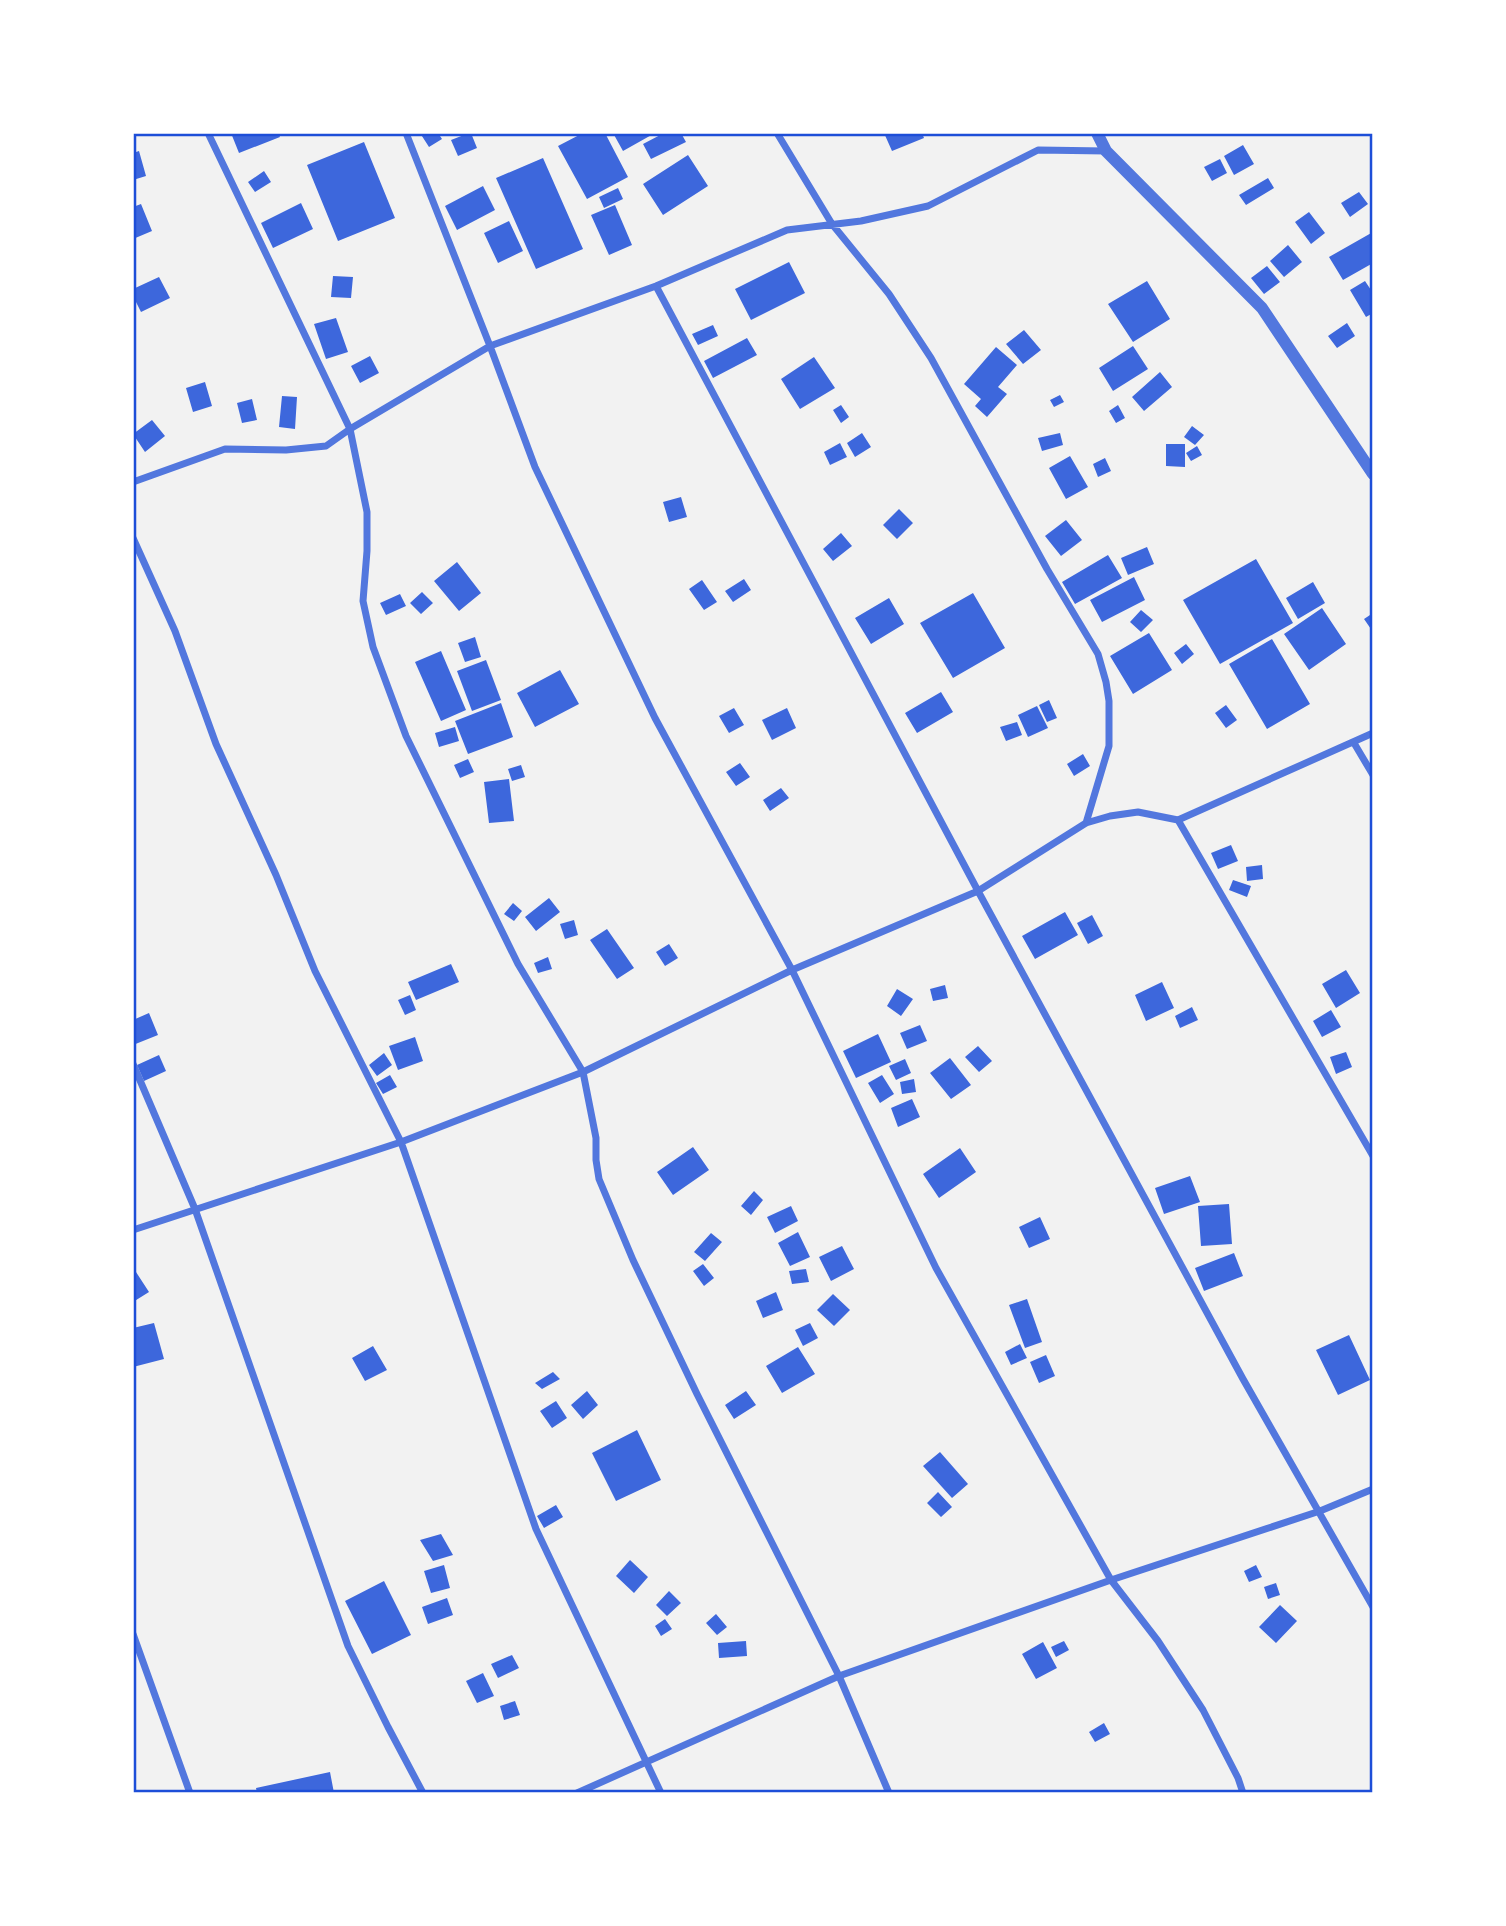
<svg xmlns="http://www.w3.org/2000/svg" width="1506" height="1926" font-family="'Libre Baskerville',serif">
<rect width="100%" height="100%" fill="#f2f2f2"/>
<path fill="#3d67dc" d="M231,133H278L280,137L239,153Z
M420,133H438L442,139L429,147Z
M469,133H471L477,148L458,156L451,140Z
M583,133H605L628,177L587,199L558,146Z
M613,133H655L623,151Z
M664,133H681L686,142L651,159L643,144Z
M884,133H922L924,138L892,151Z
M364,142L395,218L338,241L307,165Z
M1243,145L1254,164L1234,175L1224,156Z
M139,151L146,176L133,180V153Z
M688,155L708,186L663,215L643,184Z
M543,158L583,249L536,269L496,178Z
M1220,159L1227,173L1212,181L1204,167Z
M264,171L271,182L255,192L248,182Z
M1268,178L1274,188L1246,205L1239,195Z
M483,186L495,210L457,230L445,206Z
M618,188L623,199L604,208L599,197Z
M1359,192L1368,204L1350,217L1341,203Z
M301,203L313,229L273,248L261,223Z
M141,204L152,231L133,239V207Z
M615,205L632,245L609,255L591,215Z
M1309,212L1325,233L1311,244L1295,222Z
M509,221L523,251L498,263L484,233Z
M1373,232V263L1343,280L1329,257Z
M1288,245L1302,262L1284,277L1270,261Z
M789,262L805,293L751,320L735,289Z
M1267,266L1280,282L1264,294L1251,278Z
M333,276L353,277L351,298L331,297Z
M159,277L170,298L141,312L133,296V289Z
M1147,281L1170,319L1133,342L1108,304Z
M1365,281L1373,293V313L1366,317L1350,290Z
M336,318L348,352L326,359L314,324Z
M1347,323L1355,336L1337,348L1328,336Z
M713,325L718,336L698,345L692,334Z
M1024,330L1041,350L1023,364L1006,344Z
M747,338L757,355L713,378L704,361Z
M1133,346L1148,369L1113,391L1099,368Z
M996,347L1017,365L998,387L1007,394L987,417L975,406L981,399L964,384Z
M370,356L379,373L360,383L351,366Z
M814,357L835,388L800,409L781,379Z
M1160,372L1172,387L1144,411L1132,397Z
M205,382L212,406L193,412L186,388Z
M1060,395L1064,402L1054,407L1050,400Z
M282,396L297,397L295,429L279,427Z
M252,399L257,420L242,423L237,403Z
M841,405L849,417L841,423L833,410Z
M1118,405L1125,418L1116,423L1109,411Z
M152,420L165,436L145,452L133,434Z
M1192,426L1204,435L1195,445L1184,437Z
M862,433L871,447L855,457L847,443Z
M1060,433L1063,445L1042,451L1038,438Z
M840,443L847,457L830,465L824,452Z
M1166,444H1185V467L1166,466Z
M1197,446L1202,455L1191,461L1186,453Z
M1070,456L1088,487L1066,499L1049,468Z
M1105,458L1111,471L1098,477L1093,464Z
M681,497L687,517L669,522L663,502Z
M899,509L913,523L897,539L883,525Z
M1066,520L1082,540L1061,556L1045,536Z
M841,533L852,546L833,561L823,549Z
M1147,547L1154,564L1128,575L1121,558Z
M1108,555L1122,578L1075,604L1062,582Z
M1256,559L1293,623L1220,664L1183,600Z
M457,562L481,593L459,611L434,581Z
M1134,577L1145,600L1102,622L1090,600Z
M744,579L751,590L733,602L725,591Z
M702,580L717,602L704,610L689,589Z
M1313,582L1325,603L1298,619L1286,598Z
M422,592L433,603L421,614L410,603Z
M973,593L1005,648L953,678L920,623Z
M400,594L406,606L386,615L380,603Z
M889,598L904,624L871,644L855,618Z
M1322,608L1346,644L1309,670L1284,634Z
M1141,610L1153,620L1141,632L1130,622Z
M1373,613V632L1364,619Z
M1149,633L1172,670L1133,694L1110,656Z
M475,637L481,657L465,662L458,643Z
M1272,639L1310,704L1267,729L1229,664Z
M1186,644L1194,654L1182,664L1174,653Z
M441,651L466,710L441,721L415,662Z
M486,660L501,700L472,711L457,671Z
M560,670L579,704L535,727L517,693Z
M941,692L953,712L917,733L905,713Z
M1049,700L1057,718L1047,722L1039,705Z
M501,703L513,737L468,754L455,721Z
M1226,705L1237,720L1226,728L1215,713Z
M1037,706L1048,728L1028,737L1018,715Z
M734,708L744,725L729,733L719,716Z
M787,708L796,728L772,740L762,720Z
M1017,722L1022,735L1006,741L1000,727Z
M455,727L459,741L439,747L435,733Z
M1083,754L1090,766L1074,776L1067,764Z
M468,759L474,772L460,778L454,765Z
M740,763L750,777L736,786L726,772Z
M521,765L525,777L512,781L508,769Z
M509,779L514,821L489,823L484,782Z
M781,788L789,798L770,811L763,800Z
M1231,845L1238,861L1218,869L1211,853Z
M1262,865L1263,879L1247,881L1246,867Z
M1233,880L1251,886L1247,897L1229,890Z
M549,898L560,912L536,931L525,917Z
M513,903L522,911L514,921L504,914Z
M1065,912L1078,935L1035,959L1022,936Z
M1092,915L1103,936L1088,944L1077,923Z
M574,920L578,935L565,939L560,924Z
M607,929L634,968L617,979L590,940Z
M669,944L678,958L665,966L656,952Z
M548,957L552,969L538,973L534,963Z
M451,964L459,982L416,1000L408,982Z
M1346,970L1360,993L1336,1008L1322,984Z
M1162,982L1174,1008L1146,1021L1135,995Z
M945,985L948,998L933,1001L930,989Z
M897,989L913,999L901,1016L887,1006Z
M410,995L416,1010L405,1015L398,1000Z
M1192,1007L1198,1020L1180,1028L1175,1016Z
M1331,1010L1341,1027L1322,1037L1313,1021Z
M149,1013L158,1035L133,1045V1020Z
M920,1025L927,1041L907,1049L900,1033Z
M878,1034L891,1062L856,1078L843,1051Z
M415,1037L423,1061L398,1070L389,1046Z
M978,1046L992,1061L979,1072L965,1057Z
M1346,1052L1352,1067L1336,1074L1330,1057Z
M384,1053L392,1065L377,1076L369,1065Z
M159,1055L166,1071L144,1081L137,1065Z
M950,1058L971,1085L951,1099L930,1073Z
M905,1059L911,1073L896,1080L889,1066Z
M390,1075L397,1087L383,1094L376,1083Z
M882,1075L894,1094L880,1103L868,1083Z
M914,1079L916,1092L902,1094L900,1082Z
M912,1099L920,1117L898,1127L891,1108Z
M693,1147L709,1170L673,1195L657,1172Z
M960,1148L976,1172L939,1198L923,1174Z
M1190,1176L1200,1202L1164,1214L1155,1188Z
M754,1191L763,1200L751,1215L741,1206Z
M1229,1204L1232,1244L1201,1246L1198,1206Z
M791,1206L798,1221L775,1233L767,1217Z
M1040,1217L1050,1239L1029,1248L1019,1227Z
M798,1232L810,1257L790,1266L778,1243Z
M711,1233L722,1242L705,1261L694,1252Z
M842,1246L854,1269L831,1281L819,1257Z
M1234,1253L1243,1276L1204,1291L1195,1268Z
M703,1264L714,1278L704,1286L693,1271Z
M806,1269L809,1282L792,1284L789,1271Z
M136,1272L149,1292L133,1302V1274Z
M776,1292L783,1310L763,1318L756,1301Z
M833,1294L850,1310L834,1326L817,1310Z
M1027,1299L1042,1342L1025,1348L1009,1305Z
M154,1323L164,1359L133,1367V1328Z
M810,1323L818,1338L803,1346L795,1330Z
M1349,1335L1370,1380L1338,1395L1316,1350Z
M1020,1344L1027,1358L1011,1365L1005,1352Z
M373,1346L387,1370L365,1381L352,1358Z
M798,1347L815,1374L782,1393L766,1366Z
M1046,1355L1055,1376L1039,1383L1030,1362Z
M553,1372L560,1379L542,1389L535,1383Z
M587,1391L598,1405L583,1419L571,1405Z
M746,1391L756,1405L734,1419L725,1405Z
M556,1401L567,1418L552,1428L540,1411Z
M637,1430L661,1480L616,1501L592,1453Z
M940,1452L968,1484L952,1498L923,1466Z
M938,1492L952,1507L941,1517L927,1503Z
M556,1505L563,1517L544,1528L537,1516Z
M441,1534L453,1555L433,1561L420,1540Z
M630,1560L648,1577L634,1593L616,1576Z
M444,1565L450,1588L431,1593L424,1571Z
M1256,1565L1262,1577L1249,1582L1244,1571Z
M384,1581L411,1635L372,1654L345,1601Z
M1276,1583L1280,1595L1268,1599L1264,1587Z
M669,1591L681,1603L667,1616L656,1605Z
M447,1598L453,1615L428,1624L422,1607Z
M1280,1605L1297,1621L1276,1643L1259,1627Z
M716,1614L727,1627L717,1635L706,1623Z
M665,1619L672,1629L661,1636L655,1626Z
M746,1641L747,1656L719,1658L718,1643Z
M1064,1641L1069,1650L1056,1657L1051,1647Z
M1043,1642L1057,1668L1036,1679L1022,1654Z
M512,1655L519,1668L498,1678L491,1664Z
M483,1673L494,1696L477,1703L466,1681Z
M515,1701L520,1715L504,1720L500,1706Z
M1104,1723L1110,1734L1095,1742L1089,1732Z
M330,1772L334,1793H257L256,1788Z"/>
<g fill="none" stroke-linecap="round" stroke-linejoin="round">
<path stroke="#5277de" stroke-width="7" d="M208,133L350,429L367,512V551L363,601L373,647L406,736L518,964L583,1072L596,1138V1160L599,1179L633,1260L697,1394L839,1676L889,1793
M406,133L490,346L535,467L655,718L792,970L936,1268L1111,1580L1158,1641L1203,1710L1238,1778L1243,1793
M777,133L832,224L889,294L931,358L1047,569L1098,654L1106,682L1109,701V746L1086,823
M656,286L978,891L1243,1379L1373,1607
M133,482L225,449L286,450L326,446L350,429L490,346L656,286L787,230L861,221L928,206L1038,150L1106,151
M133,538L175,631L216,744L276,875L315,971L401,1142L536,1529L661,1793
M1354,743L1373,775
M1178,820L1373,1156
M133,1064L195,1209L348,1646L388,1727L423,1793
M133,1230L401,1142L583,1072L792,970L978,891L1086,823L1110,816L1138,812L1178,820L1373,733
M133,1634L190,1793
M577,1793L839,1676L1111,1580L1320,1511L1373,1489"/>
<path stroke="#5277de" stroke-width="12" d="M1097,133L1106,151L1262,308L1373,474"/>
</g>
<rect width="1506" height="1926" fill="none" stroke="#ffffff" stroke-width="270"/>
<rect x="135" y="135" width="1236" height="1656" fill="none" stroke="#1d4ed8" stroke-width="2.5"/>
</svg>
